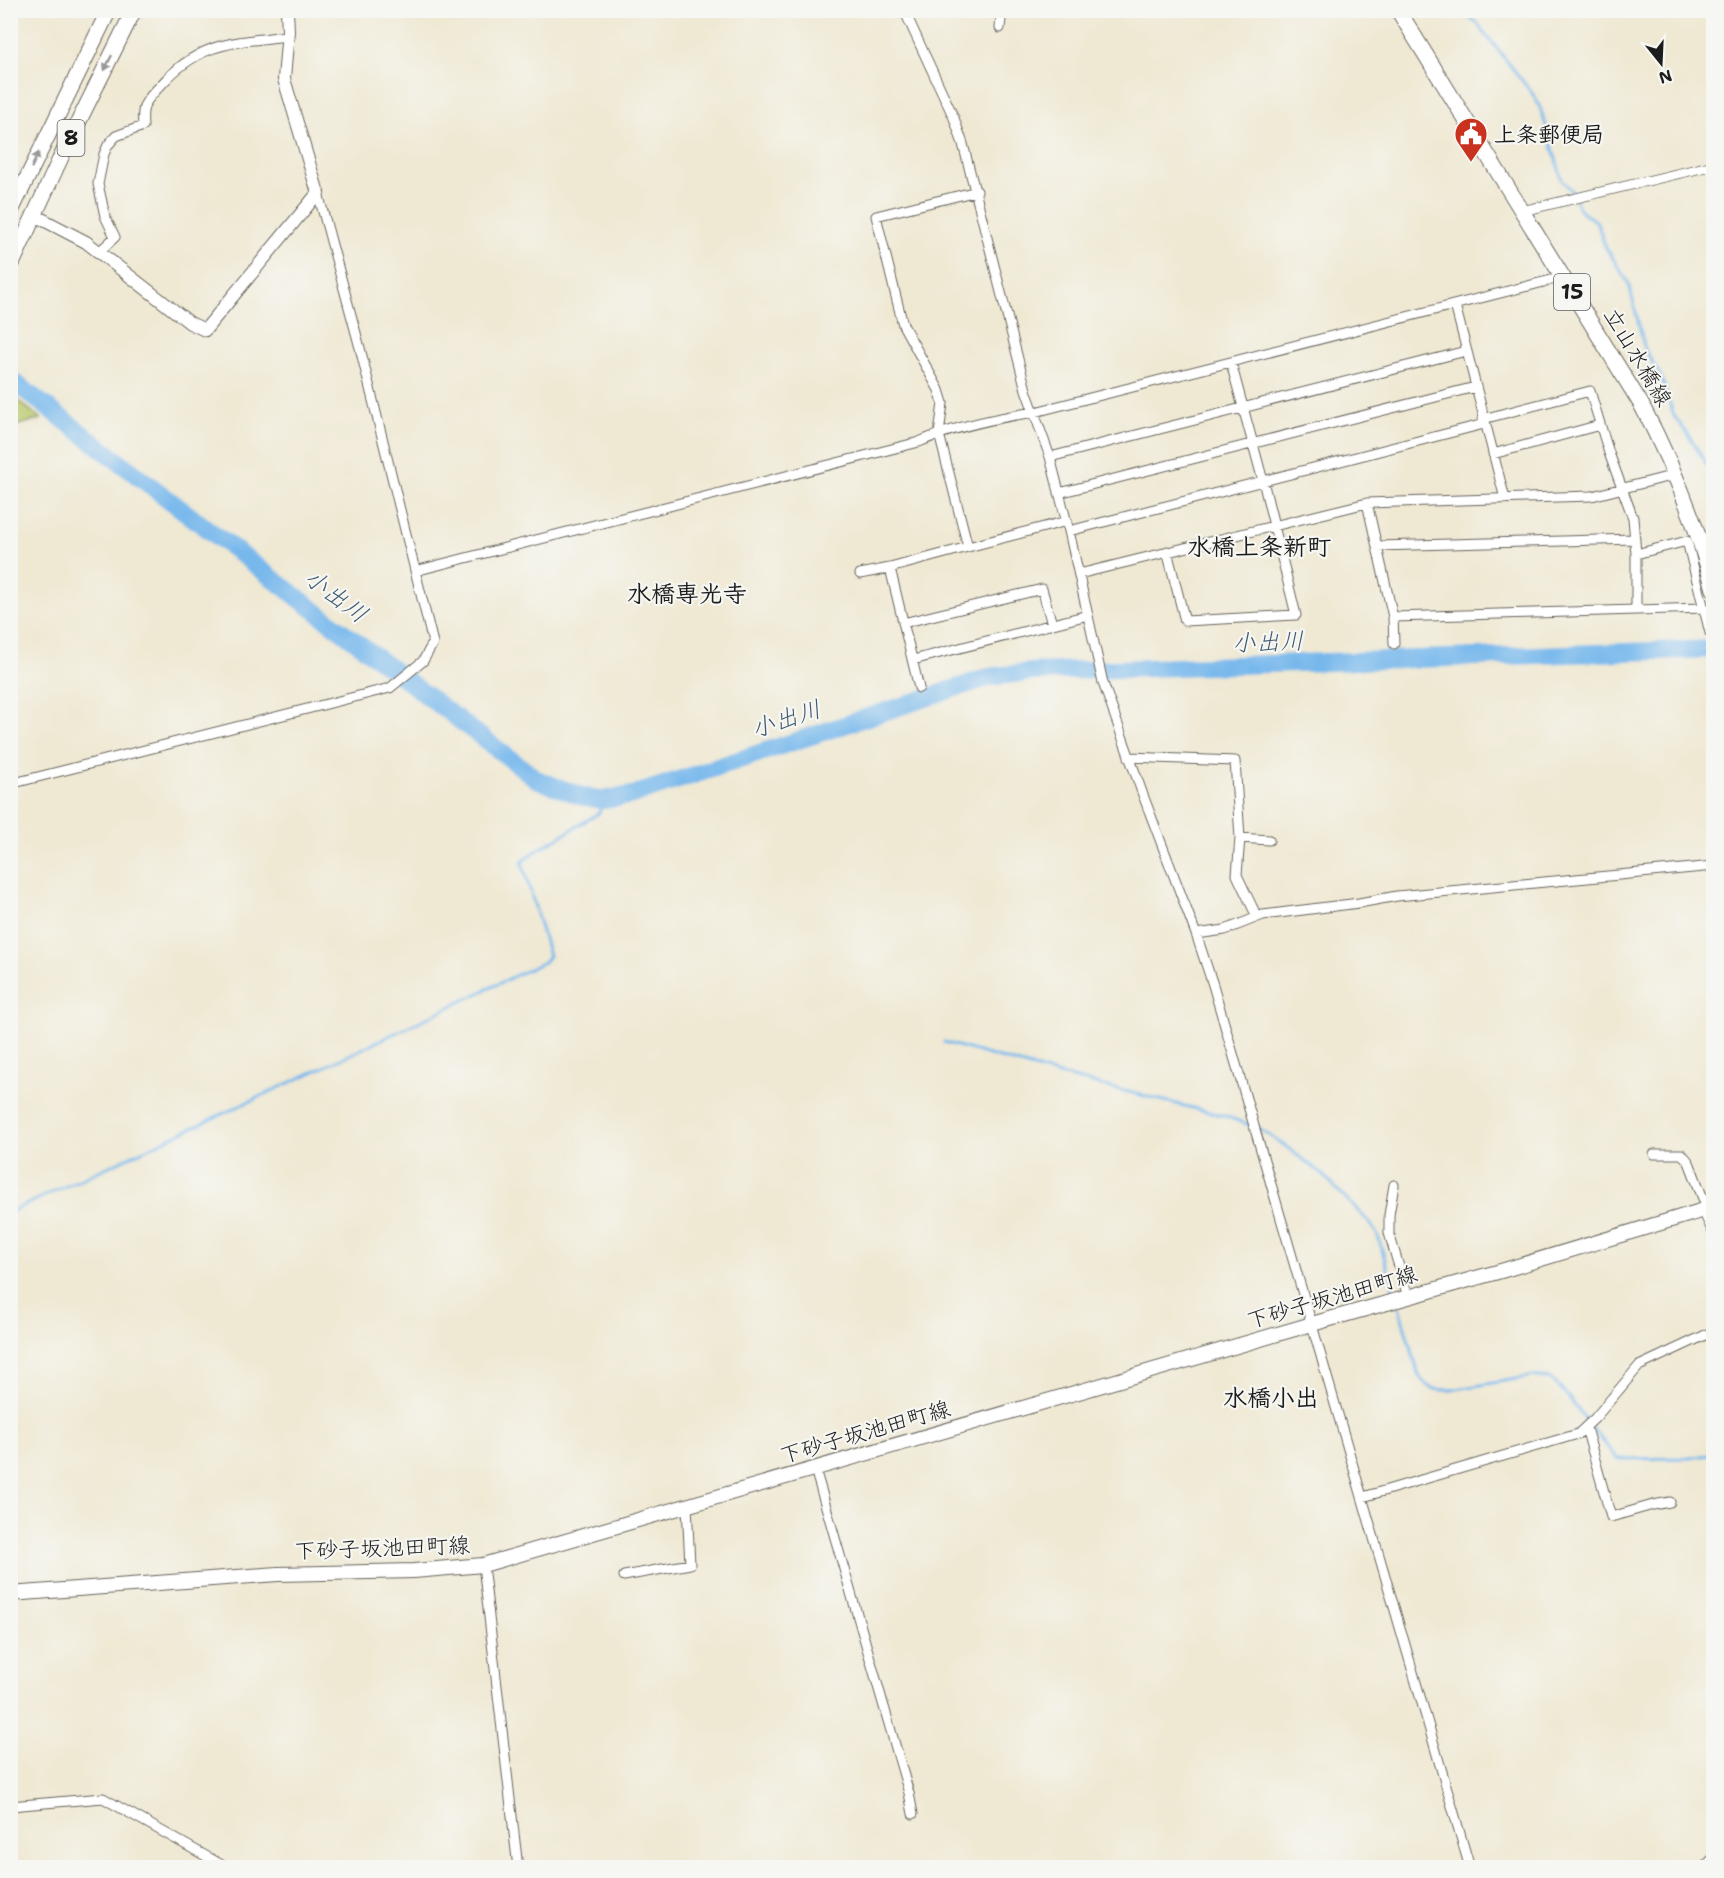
<svg xmlns="http://www.w3.org/2000/svg" width="1724" height="1878" font-family="'Shantell Sans','Klee One',sans-serif">
<rect width="100%" height="100%" fill="#f6f6f2"/>
<filter id="ink" filterUnits="userSpaceOnUse"><feTurbulence type="fractalNoise" baseFrequency=".0167" numOctaves="2"/><feDisplacementMap in="SourceGraphic" scale="12" xChannelSelector="R" yChannelSelector="G"/><feConvolveMatrix kernelMatrix="1 2 1 2 8 2 1 2 1" color-interpolation-filters="sRGB"/></filter>
<filter id="wash" filterUnits="userSpaceOnUse"><feTurbulence type="fractalNoise" baseFrequency=".008" numOctaves="4" result="noise"/><feDisplacementMap in="SourceGraphic" scale="24" xChannelSelector="R" yChannelSelector="G"/><feGaussianBlur stdDeviation="1.35" result="paint"/><feColorMatrix in="noise" values="0 0 0 0 0 0 0 0 0 0 0 0 0 0 0 0 0 1.4 0 .05"/><feComposite in="paint" operator="in"/></filter>
<g filter="url(#wash)">
<rect width="100%" height="100%" fill="#efe8d2"/>
<path fill="#b8c96c" stroke="#6a7244" stroke-width="1.5" d="M11,395L41,419L11,427Z"/>
<g fill="none" stroke-linecap="round" stroke-linejoin="round">
<path stroke="#77b8ec" stroke-width="3" d="M1451,10L1465,15L1476,22L1532,93L1539,105L1548,131L1562,180L1573,192L1577,204L1583,213L1597,222L1605,246L1629,284L1645,350L1661,377L1674,416L1691,439L1714,476
M944,1042L1048,1072L1225,1116L1252,1126
M1258,1128L1288,1148L1322,1174L1370,1223L1378,1236L1395,1295
M10,1212L326,1066L544,962L549,956L522,862L533,853L599,813L603,800
M1398,1304L1419,1376C1428,1390 1435,1390 1451,1390L1534,1376L1550,1379L1561,1388L1617,1459L1689,1458L1714,1454"/>
<path stroke="#77b8ec" stroke-width="18" d="M10,379L538,780L584,797L603,800L633,795L989,677L1030,672L1714,649"/>
</g>
</g>
<g filter="url(#ink)">
<g fill="none" stroke-linecap="round" stroke-linejoin="round">
<g stroke="#66635c" stroke-width="11">
<path id="minor" d="M904,10L954,118L963,144L1026,390L1050,457L1069,531L1103,683L1143,795L1196,934L1213,985L1470,1868
M1000,28L1002,10
M1522,211L1714,165
M99,252L115,237L105,216L98,184L104,154L108,145L116,136L143,126C141,104 146,101 160,86C200,41 232,43 287,36
M1455,305L1505,499
M1483,419L1590,391L1609,453L1633,518L1636,554V610
M1493,454L1600,425
M1050,457L1466,351
M1059,493L1475,387
M1367,503L1393,617L1394,644
M1069,531L1484,424
M1377,546L1635,539
M968,547L1067,521
M1167,551L1185,621L1296,615L1263,481L1231,363
M1636,554L1687,541L1710,633
M890,568L968,547L939,434L943,403L939,390L903,325L876,216L977,191
M415,571L919,442C956,426 995,418 1035,412L1563,277
M860,574L890,568L919,688
M1079,574L1367,503L1592,496L1675,475
M1393,617L1705,608
M903,623L1042,589L1052,624
M913,660L1088,615
M1129,757L1235,761L1240,838
M10,784L390,688L423,661L433,643L360,348L318,193
M1257,917L1237,875L1240,838L1269,840
M1196,934L1225,930L1263,915L1359,903L1397,896L1714,866
M1654,1154H1682L1689,1162L1707,1209
M1394,1185L1389,1215V1233L1408,1297
M1703,1211L1714,1234
M1586,1428L1611,1517L1653,1505L1670,1502
M815,1469L909,1793L913,1814
M1363,1497L1578,1434L1595,1418L1639,1366L1714,1331
M483,1565L518,1868
M624,1576L690,1564L687,1506
M10,1806L103,1798L227,1868"/>
</g>
<g stroke="#66635c" stroke-width="14">
<path id="tertiary" d="M34,215L86,242L190,323L205,330L318,193L284,79L288,31L287,10"/>
</g>
<g stroke="#66635c" stroke-width="16">
<path id="secondary" d="M10,1594L278,1574L414,1571L483,1565L1312,1324L1501,1271L1714,1207
M1707,1868L1714,1861"/>
</g>
<g stroke="#66635c" stroke-width="17">
<path id="primary" d="M1398,10L1641,404C1672,463 1697,524 1714,589"/>
</g>
<g stroke="#66635c" stroke-width="17">
<path id="trunk" d="M10,213L109,10
M10,268L62,155L134,10"/>
</g>
<use href="#minor" stroke="#fff" stroke-width="9"/>
<use href="#tertiary" stroke="#fff" stroke-width="12"/>
<use href="#secondary" stroke="#fff" stroke-width="14"/>
<use href="#primary" stroke="#fff" stroke-width="15"/>
<use href="#trunk" stroke="#fff" stroke-width="15"/>
</g>
<defs><path id="oneway-solid" d="M-6-.8H1V-3.2L6.5 0L1 3.2V.8H-6Z" transform="scale(1.5)"/></defs>
<g fill="#999">
<use href="#oneway-solid" transform="translate(108 63) rotate(116)"/>
<use href="#oneway-solid" transform="translate(35 160) rotate(-65)"/>
</g>
</g>
<defs>
<g id="civic-pin" transform="scale(1.725)"><path d="M0 17L-7.5 6A9.5 9.5 0 1 1 7.5 6Z" fill="#c8321e" stroke="#f6f6f2"/><path d="M-.6-6.5H3V-4.5H.6V-3L4-1V1h2V6H-6V1h2V-1L-.6-3ZM-1.2 2.5V6h2.4V2.5Z" fill="#fff"/></g>
</defs>
<g fill-rule="evenodd">
<use href="#civic-pin" x="1471" y="134"/>
</g>
<g text-anchor="middle" dominant-baseline="central" stroke-width="4.5" stroke-linejoin="round" paint-order="stroke">
<g fill="#f6f6f2" stroke="#5d5d5c" stroke-width="1.5">
<rect x="57.5" y="120" width="27" height="36" rx="4.5"/>
<rect x="1554" y="274" width="36" height="36" rx="4.5"/>
</g>
<g font-size="21" font-weight="bold" fill="#1c1c1c">
<text x="71" y="138">8</text>
<text x="1572" y="292">15</text>
</g>
<g font-size="22" font-weight="bold" fill="#1c1c1c" stroke="#f6f6f2" text-anchor="start">
<text x="1494" y="134">上条郵便局</text>
</g>
<g font-size="22" fill="#1c1c1c" stroke="#f6f6f2">
<text transform="translate(1638 357) rotate(59)">立山水橋線</text>
<text transform="translate(1332 1297) rotate(-16)">下砂子坂池田町線</text>
<text transform="translate(865 1432) rotate(-16)">下砂子坂池田町線</text>
<text transform="translate(382 1548) rotate(-2)">下砂子坂池田町線</text>
</g>
<g font-size="24" font-weight="bold" fill="#1c1c1c" stroke="#f6f6f2">
<text x="1259" y="547">水橋上条新町</text>
<text x="687" y="594">水橋専光寺</text>
<text x="1271" y="1398">水橋小出</text>
</g>
<g font-size="24" font-style="italic" fill="#405a6f" stroke="#f6f6f2">
<text transform="translate(336 596) rotate(37)">小出川</text>
<text transform="translate(1268 642) rotate(-2)">小出川</text>
<text transform="translate(786 719) rotate(-18)">小出川</text>
</g>
</g>
<rect width="1724" height="1878" fill="none" stroke="#f6f6f2" stroke-width="36"/>
<g transform="translate(1661 63) rotate(162)" stroke="#f6f6f2" stroke-width="4.5" paint-order="stroke">
<path d="M0-4.5L10 22L0 15L-10 22Z" fill="#1c1c1c"/>
<text y="-9" font-size="16" font-weight="bold" text-anchor="middle" fill="#1c1c1c">N</text>
</g>
</svg>
